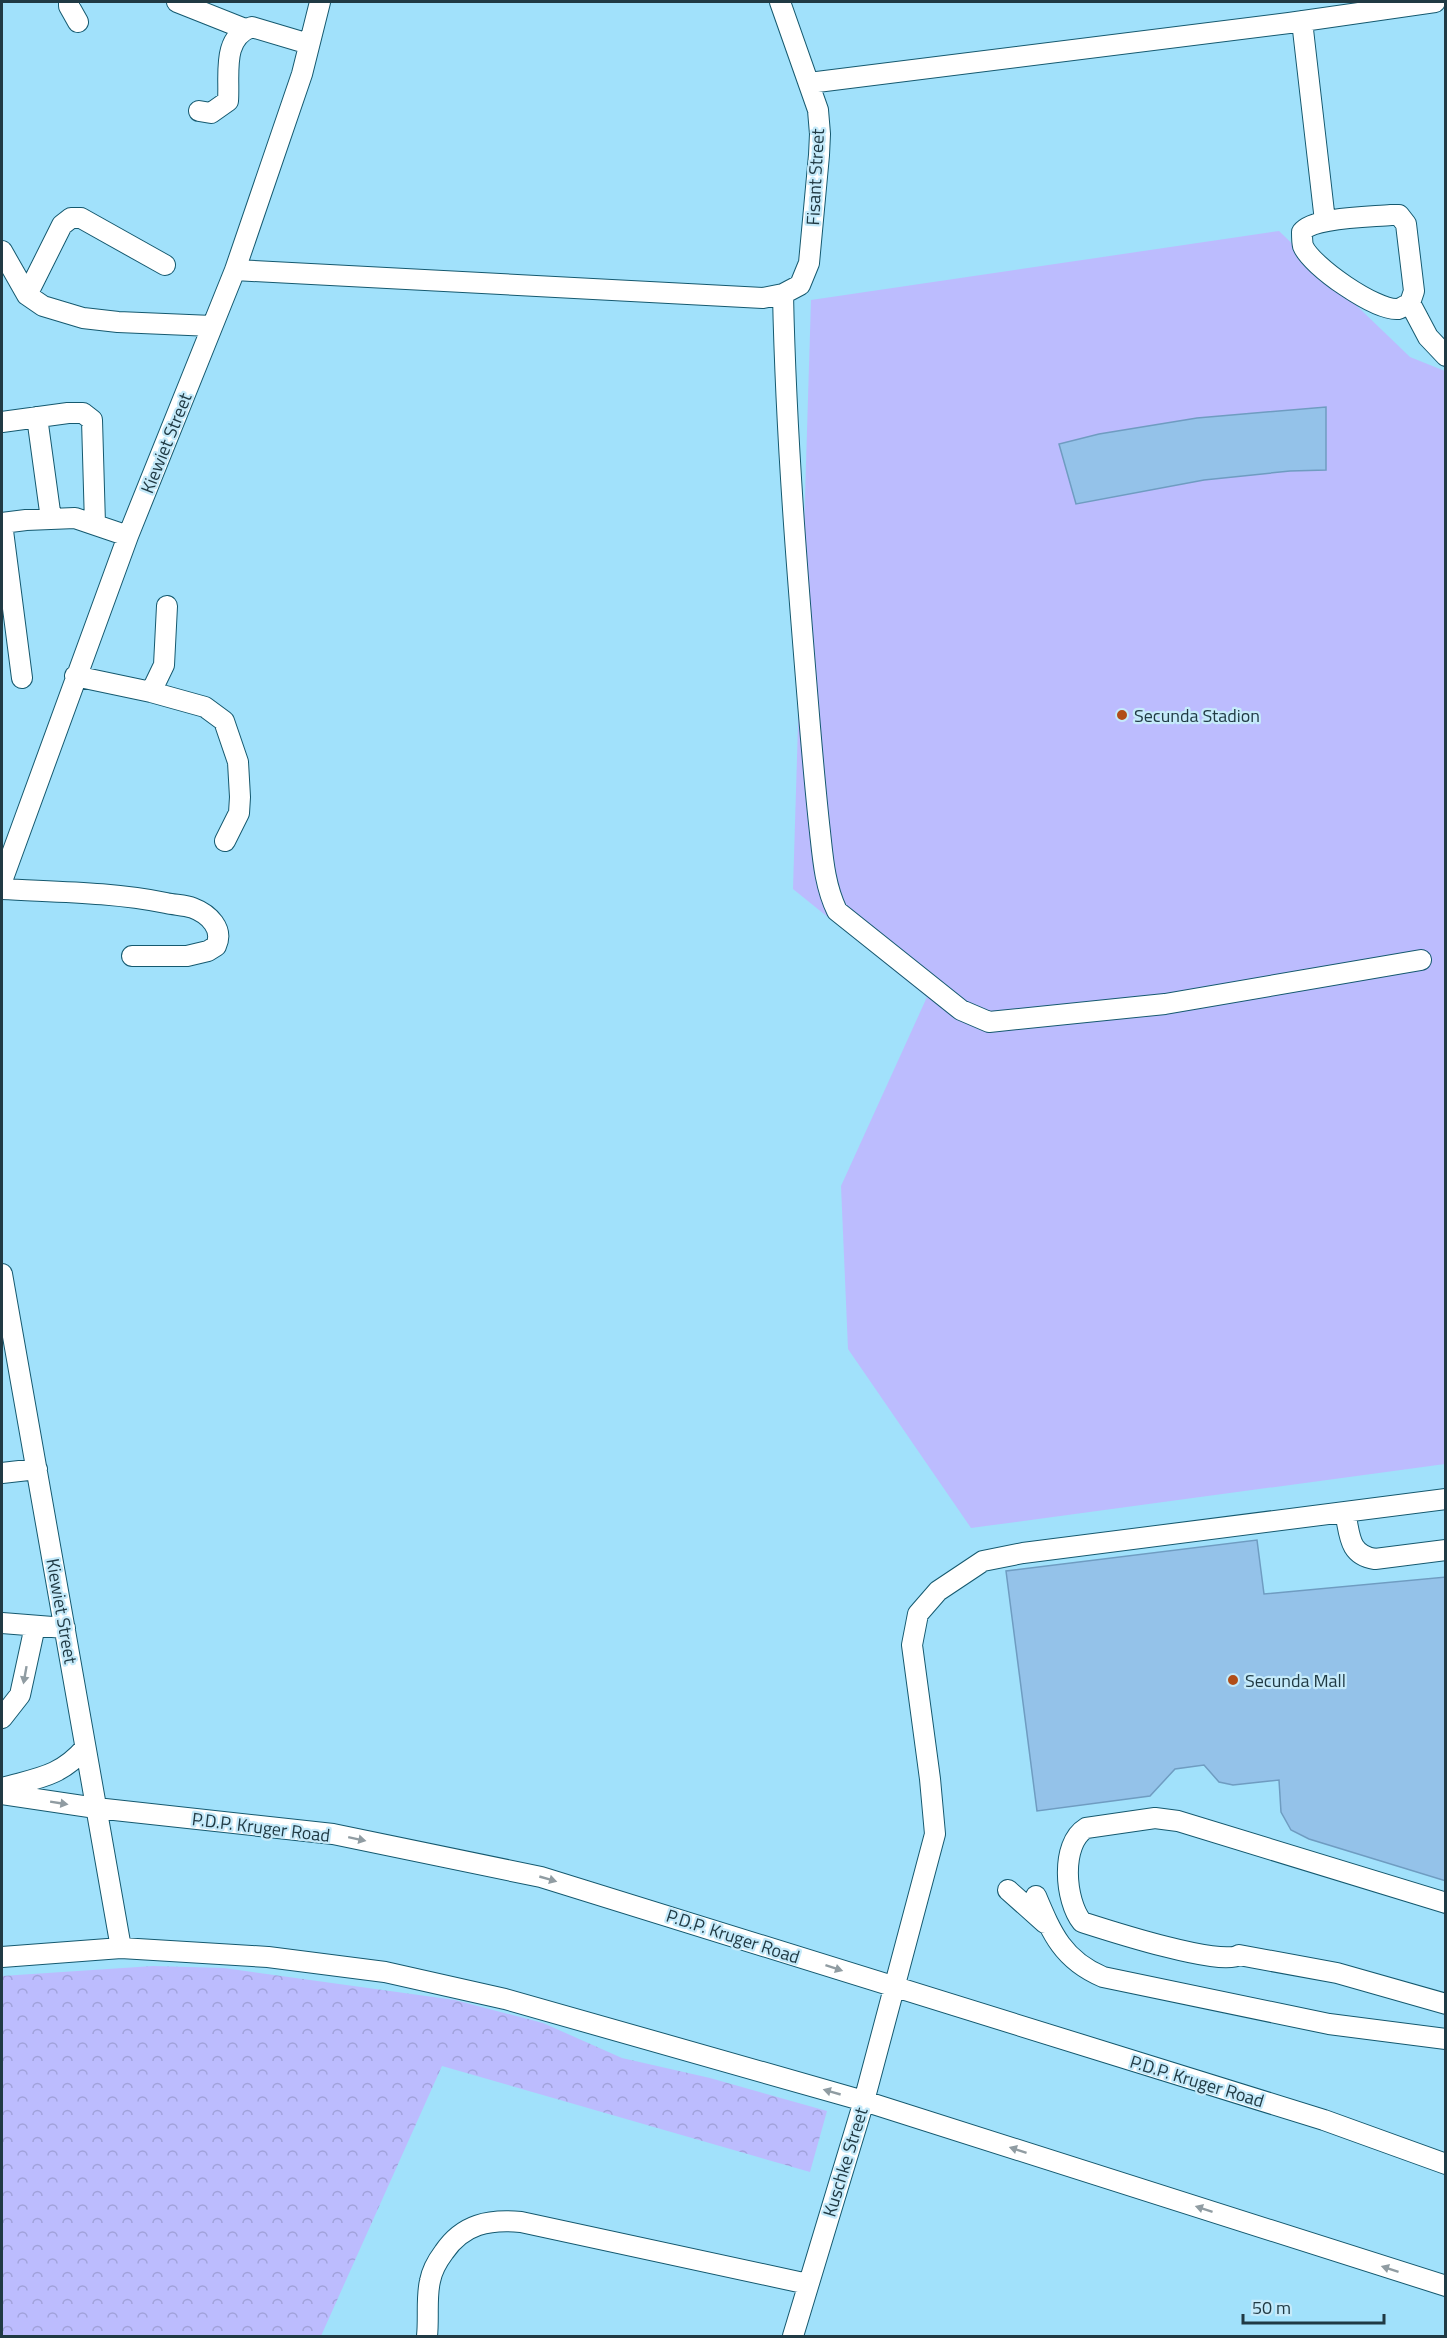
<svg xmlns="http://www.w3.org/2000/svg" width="1447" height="2338" font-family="'Titillium Web',sans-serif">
<defs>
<pattern id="park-crowns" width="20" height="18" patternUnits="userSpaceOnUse" patternTransform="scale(1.5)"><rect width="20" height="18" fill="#bcbcfe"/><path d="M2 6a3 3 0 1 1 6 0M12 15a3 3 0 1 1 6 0" fill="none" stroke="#a1a2db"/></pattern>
</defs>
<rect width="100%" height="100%" fill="#a1e1fb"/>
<path fill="url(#park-crowns)" d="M153,1966L224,1968L455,2000L543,2023L622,2058L710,2078L827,2111L810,2172L442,2066L321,2336H2V1976Z"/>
<path fill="#bcbcfe" d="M1279,231L1410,357L1445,371V1464L971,1528L848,1349L841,1186L927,997L793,889L811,300Z"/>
<path fill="#94c2e9" stroke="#6f9cc1" stroke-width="1.5" d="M1326,407V470L1290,471L1204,480L1076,504L1059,444L1099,434L1197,418Z
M1257,1540L1264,1594L1446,1577V1881L1309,1839L1291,1830L1281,1812L1279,1780L1233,1785L1219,1782L1204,1765L1175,1769L1150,1796L1037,1811L1006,1571Z"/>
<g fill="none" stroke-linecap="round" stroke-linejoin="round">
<g stroke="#15596f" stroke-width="22">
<path id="minor" d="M69,2V6L78,22
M177,2L245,29
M1302,21L1325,221
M809,83L1289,23L1435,2
M199,111L211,113L228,101C230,75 221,38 252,27L309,44
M1391,215H1399L1406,224L1414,291L1410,303C1406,305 1402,308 1398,309C1376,311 1311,266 1303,246C1302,242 1302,237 1302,232C1313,217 1371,217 1391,215Z
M2,251L27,295L43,306L83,318L118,322L212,326
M235,270L763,298L783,294L800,285L809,263L819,155L820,134L818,110L780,2
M783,294C786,439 798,583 810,727C813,762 816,797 820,832C823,860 825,886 837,911L961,1010L989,1022L1165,1004L1421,960
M27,295L62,225L71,218H81L165,265
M1410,303L1428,337L1446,356
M37,417L51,519
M2,422L68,413H83L92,420L95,524
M2,523L22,678
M2,523L26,520L75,518L128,536
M75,676L151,692L205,707L224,721L238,762L240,797L239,813L225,841
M151,692L164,665L167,606
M2,881L128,536L235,270L302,74L320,2
M2,889C56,892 112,892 166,903C175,905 185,905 193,908C209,914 224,929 216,946L208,951L187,956H132
M2,1274L121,1948
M2,1473L37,1469
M1345,1512C1350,1534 1348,1555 1375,1559L1446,1550
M2,1623L65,1628
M2,1718L20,1695L35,1626
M2,1788C37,1778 60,1777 85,1748
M2,1794L96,1808L333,1834L541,1877L1324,2120L1446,2164
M1008,1890L1045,1923
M1036,1896C1052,1934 1063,1960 1103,1977L1329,2024L1446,2039
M1446,1903L1178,1821L1155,1818L1086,1828C1060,1844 1065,1901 1082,1922C1107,1930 1221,1967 1239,1955L1337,1973L1446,2004
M2,1957L121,1948L268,1957L385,1972L505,1999L864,2101L1446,2286
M427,2336C429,2318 426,2298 430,2281C432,2270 438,2260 444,2252C463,2224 489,2219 521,2222L808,2284
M793,2336L864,2101L935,1834L930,1779L912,1645L918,1614L938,1591L983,1561L1023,1553L1446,1499"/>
</g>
<use href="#minor" stroke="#fff" stroke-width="20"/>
</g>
<defs><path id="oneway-solid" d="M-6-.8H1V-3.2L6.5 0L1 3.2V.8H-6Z" transform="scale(1.5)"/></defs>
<g fill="#909ca2">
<use href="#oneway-solid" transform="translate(25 1675) rotate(100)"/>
<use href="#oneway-solid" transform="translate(59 1803) rotate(9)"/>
<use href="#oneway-solid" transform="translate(357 1839) rotate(12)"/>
<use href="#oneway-solid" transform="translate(548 1879) rotate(16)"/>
<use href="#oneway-solid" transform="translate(834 1968) rotate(18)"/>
<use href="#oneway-solid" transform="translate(832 2092) rotate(-164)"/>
<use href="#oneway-solid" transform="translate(1018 2150) rotate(-162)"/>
<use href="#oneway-solid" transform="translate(1204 2209) rotate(-162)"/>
<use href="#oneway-solid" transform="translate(1390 2269) rotate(-162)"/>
</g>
<g fill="#b14d18" stroke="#c5eafa" stroke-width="2">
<circle cx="1122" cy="715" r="6"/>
<circle cx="1233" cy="1680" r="6"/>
</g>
<g text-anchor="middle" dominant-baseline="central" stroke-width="4.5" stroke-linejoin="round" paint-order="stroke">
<g font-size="18" fill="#203a44" stroke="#c5eafa">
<text transform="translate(815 177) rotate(-87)">Fisant Street</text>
<text transform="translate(166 443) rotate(-68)">Kiewiet Street</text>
<text transform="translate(62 1611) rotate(80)">Kiewiet Street</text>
<text transform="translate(261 1827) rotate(7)">P.D.P. Kruger Road</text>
<text transform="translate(733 1936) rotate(18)">P.D.P. Kruger Road</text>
<text transform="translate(1197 2081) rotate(17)">P.D.P. Kruger Road</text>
<text transform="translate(845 2162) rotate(-73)">Kuschke Street</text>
</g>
<g font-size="18" fill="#203a44" stroke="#c5eafa" text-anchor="start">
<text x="1134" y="715">Secunda Stadion</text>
<text x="1245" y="1680">Secunda Mall</text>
</g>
</g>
<rect width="1447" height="2338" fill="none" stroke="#203a44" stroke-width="6"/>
<path d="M1243 2314v9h141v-9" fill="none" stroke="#203a44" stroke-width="3"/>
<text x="1252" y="2314" font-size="18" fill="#203a44" stroke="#c5eafa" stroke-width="4.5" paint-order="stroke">50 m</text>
</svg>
